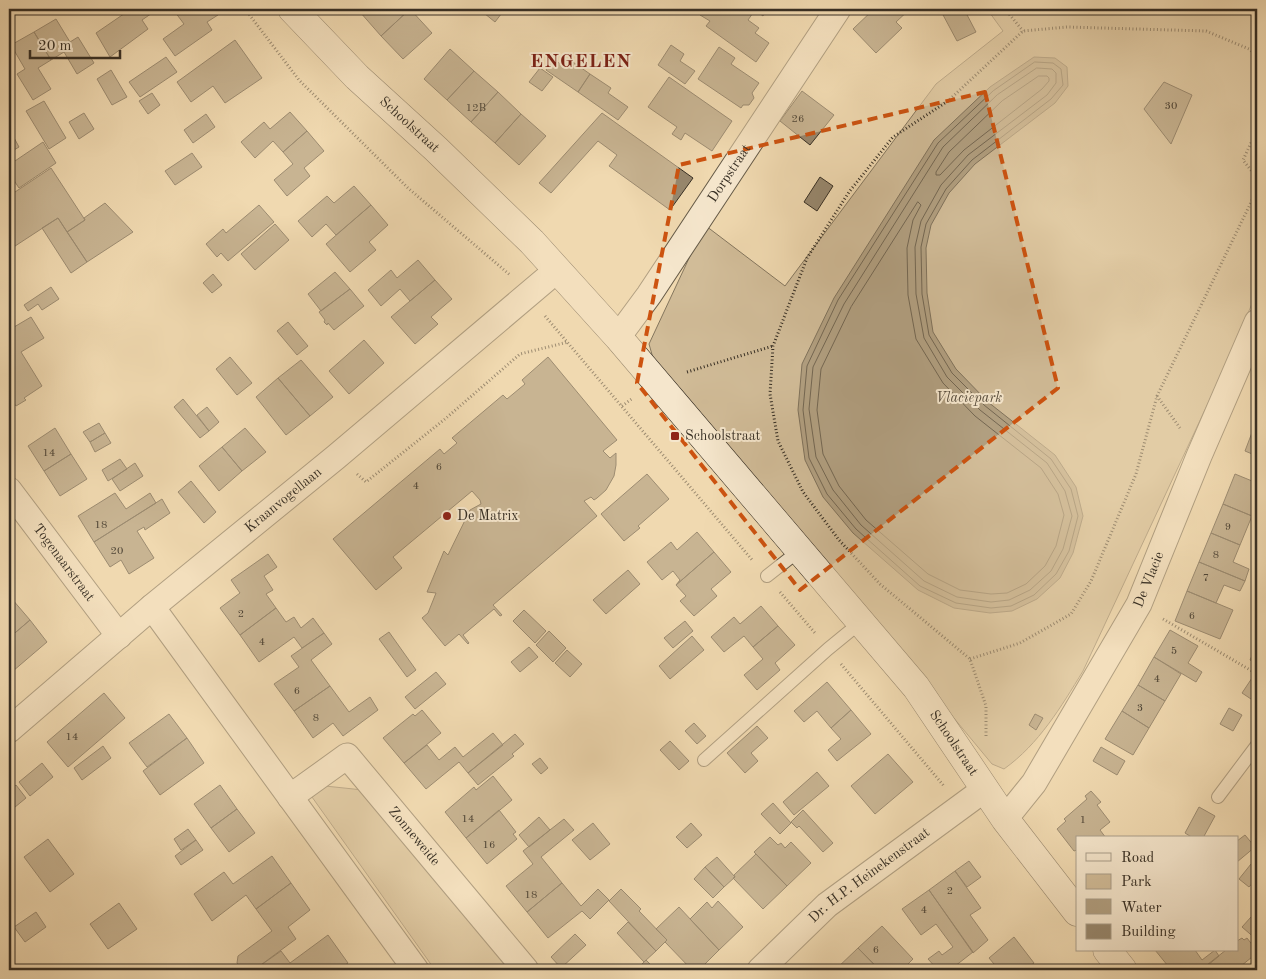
<svg xmlns="http://www.w3.org/2000/svg" width="1266" height="979" font-family="'Old Standard TT',serif">
<rect width="100%" height="100%" fill="#f0d9b0"/>
<filter id="stains"><feTurbulence type="fractalNoise" baseFrequency=".004" numOctaves="4"/><feColorMatrix values="0 0 0 0 .2 0 0 0 0 .09 0 0 0 0 .02 0 0 0 .5 -.17"/></filter>
<radialGradient id="worn" r=".72"><stop offset=".6" stop-color="#630" stop-opacity="0"/><stop offset="1" stop-color="#630" stop-opacity=".3"/></radialGradient>
<path fill="#d1bc98" stroke="#84765e" d="M987,9H1257V292L1224,369L1083,671C1061,707 1039,744 1004,769L992,764L686,395L653,358L649,344L691,254L706,226L785,286L936,84L1003,31Z
M325,786L363,790L511,970H435L312,797Z"/>
<path fill="#b19f80" stroke="#80725b" d="M1034,57L1055,58L1067,67L1068,86L1055,103L975,164L949,193L931,225L926,248L927,293L933,332L956,369L988,402L1055,455L1076,487L1083,516L1073,553L1060,578L1037,599L1012,611L990,613L954,608L918,590L853,533L823,497L805,460L798,410L802,364L834,298L934,140L990,87Z"/>
<g fill="none" stroke-linecap="round" stroke-linejoin="round">
<path stroke="#746752" stroke-width="1" d="M1035,62L1053,63L1061,69L1063,85L1051,99L972,160L946,189L926,224L921,247L922,294L929,335L952,373L984,405L1051,459L1071,489L1078,516L1069,551L1056,574L1034,595L1011,606L991,608L956,603L920,586L856,529L827,494L809,458L803,410L807,366L838,300L938,143L993,91Z
M1037,68L1052,69L1056,73V83L1047,95L968,155L941,185L921,221L915,247L916,294L924,338L947,377L980,410L1047,463L1065,491L1072,516L1063,549L1051,571L1030,590L1009,600L991,602L957,597L924,581L861,525L833,490L816,457L809,409L813,367L844,304L943,147L997,95Z
M1039,76H1047L1049,78V81L1042,89L964,150L940,175H936V172L949,152L1002,101Z
M918,202L921,205L913,220L907,248L908,295L916,339L943,383L975,416L1041,468L1058,494L1064,515L1056,546L1045,566L1026,584L1007,593L991,594L960,590L928,574L866,520L839,486L823,454L817,410L821,369L851,307Z"/>
</g>
<path fill="#97876d" stroke="#372f24" d="M131,9H158L142,20L148,29L110,57L96,33Z
M180,9H213L218,15L207,22L212,30L175,56L163,39L184,24L175,12Z
M363,9H410L381,36L360,12Z
M410,9L432,33L403,59L381,36Z
M479,9H505L495,22Z
M699,9H757L764,14L763,16L755,10L748,20L759,28L755,33L769,43L756,62L706,26L710,21L700,15Z
M874,9H910L896,22L902,28L876,53L853,29Z
M951,9H964L976,32L957,41L942,13Z
M56,19L70,42L78,37L94,63L77,74L64,52L51,60L34,32Z
M34,32L51,60L38,68L51,89L33,100L17,74L25,69L11,45Z
M235,40L262,78L225,103L213,86L191,102L177,82Z
M671,45L684,54L680,61L695,71L685,84L658,65Z
M719,47L735,58L731,64L759,83L752,93L754,98L749,105H743L741,108L698,79Z
M450,49L474,71L447,100L424,79Z
M166,57L177,72L140,97L129,82Z
M553,59L565,67L570,60L590,74L578,92L546,70Z
M540,68L553,77L542,91L529,82Z
M111,70L127,97L112,105L97,79Z
M474,71L498,92L471,122L447,100Z
M590,74L611,88L608,93L628,107L618,120L578,92Z
M669,77L732,121L712,151L685,133L681,140L672,134L677,127L648,107Z
M1164,82L1192,95L1171,144L1144,109Z
M802,91L834,115L810,145L780,121Z
M498,92L521,114L495,143L471,122Z
M152,93L160,105L148,114L139,101Z
M44,101L66,138L49,149L26,111Z
M290,112L307,131L283,152L273,141L255,158L241,142L264,122L270,129Z
M84,113L94,129L79,139L69,122Z
M602,113L693,178L670,210L609,166L617,155L598,141L551,193L539,183Z
M206,114L215,127L193,143L184,130Z
M521,114L546,136L519,165L495,143Z
M307,131L324,151L304,168L310,176L287,196L274,180L293,164L283,152Z
M12,134L19,147L9,153V136Z
M43,142L56,163L19,188L9,173V165Z
M192,153L202,167L175,185L165,171Z
M51,168L85,220L67,232L58,218L9,250V196Z
M820,177L833,186L817,211L804,202Z
M354,186L371,205L336,235L326,224L312,237L298,221L327,196L334,203Z
M105,203L133,232L87,262L67,232L85,220L84,218Z
M259,205L274,222L228,261L221,253L217,257L206,244L223,229L226,233Z
M371,205L388,225L369,242L376,250L350,272L326,244Z
M58,218L87,262L71,273L42,228Z
M275,224L289,240L255,270L241,254Z
M418,260L435,280L410,301L400,289L381,306L368,290L391,270L397,278Z
M335,272L350,289L321,311L308,294Z
M213,274L222,285L212,293L203,283Z
M435,280L452,299L431,317L438,324L415,344L391,317Z
M51,287L59,299L42,310L38,304L28,311L24,305Z
M350,289L364,306L334,330L328,323L327,325L324,322L325,320L319,312Z
M31,317L44,338L21,352L42,386L24,398L26,400L16,406L14,403L9,407V330Z
M288,322L308,346L297,355L277,331Z
M364,340L384,363L349,394L329,371Z
M230,357L252,383L237,395L216,369Z
M548,357L617,440L603,451L610,458L616,453V465L614,476L606,490L597,498L594,500L591,497L584,501L597,516L493,605L502,615L500,616L494,609L463,635L469,643L468,644L459,634L445,646L422,618L428,613L436,593L427,592L444,551L448,555L470,510L481,504L480,500L472,491L393,557L402,568L376,590L333,539L440,449L444,454L457,443L452,438L503,395L507,399L525,384L522,380Z
M301,360L333,397L310,416L278,378Z
M278,378L310,416L286,435L256,397Z
M183,399L209,431L200,438L174,407Z
M207,407L219,422L209,431L197,415Z
M1256,422H1257V456L1245,451Z
M99,423L105,433L90,442L83,432Z
M55,428L71,454L44,471L28,446Z
M245,428L266,452L242,471L222,447Z
M105,433L111,443L95,452L90,442Z
M222,447L242,471L219,491L199,466Z
M71,454L87,479L60,496L44,471Z
M120,459L127,469L108,481L102,470Z
M135,463L143,476L120,491L112,479Z
M647,474L669,499L638,526L640,528L624,541L601,514Z
M1235,474L1257,483V508L1256,507L1252,516L1223,504Z
M191,481L216,512L204,523L178,492Z
M115,493L126,509L150,493L156,503L94,542L78,516Z
M162,499L170,513L145,530L144,527L137,531L154,558L129,574L121,560L110,567L94,542Z
M1223,504L1252,516L1240,545L1211,533Z
M697,532L714,552L676,585L680,580L673,571L662,580L647,562L671,542L677,550Z
M1211,533L1240,545L1233,562L1249,569L1245,581L1199,562Z
M714,552L731,572L711,589L717,596L694,616L680,601L686,596L676,585Z
M268,554L277,567L264,576L273,590L266,594L276,608L240,635L220,608L240,593L231,580Z
M1199,562L1245,581L1240,591L1224,585L1216,603L1187,591Z
M628,570L640,584L606,614L593,600Z
M1187,591L1233,610L1220,639L1175,621Z
M12,599L30,620L9,638V601Z
M761,606L778,626L753,647L744,636L724,652L711,637L734,617L740,624Z
M276,608L286,622L294,617L301,628L313,618L324,633L302,648L294,637L259,662L240,635Z
M524,610L546,631L535,643L513,621Z
M30,620L47,642L13,671L9,666V638Z
M685,621L693,631L673,648L664,638Z
M778,626L795,645L775,663L780,670L757,690L744,675L763,659L753,647Z
M1170,630L1198,646L1188,663L1202,672L1196,682L1154,657Z
M549,631L566,648L553,662L536,645Z
M389,632L416,670L407,677L379,639Z
M324,633L332,644L311,660L330,686L294,711L274,684L299,667L291,656Z
M692,636L704,650L670,679L659,666Z
M1257,645V664L1250,660Z
M529,647L538,657L520,672L511,662Z
M567,650L582,664L570,677L555,663Z
M1154,657L1181,674L1165,701L1138,685Z
M436,672L446,684L415,709L405,697Z
M1252,678L1257,682V703L1242,693Z
M827,682L851,710L831,728L817,711L804,722L794,711Z
M1138,685L1165,701L1149,728L1122,711Z
M330,686L349,712L370,697L378,710L343,736L333,723L313,738L294,711Z
M104,693L125,718L68,767L47,742Z
M1229,708L1242,715L1233,731L1220,724Z
M422,710L441,733L404,763L383,738L413,714L415,716Z
M851,710L871,734L837,761L828,750L841,739L831,728Z
M1122,711L1149,728L1133,755L1105,739Z
M169,714L187,738L147,767L129,743Z
M1035,714L1043,718L1036,730L1029,725Z
M694,723L706,736L697,744L685,731Z
M757,726L768,738L751,753L758,761L745,773L727,753Z
M493,733L503,745L468,773L459,762L426,789L404,763L427,745L439,760L455,747L463,757Z
M515,734L524,744L512,754L514,756L478,785L468,773Z
M187,738L204,763L160,795L143,771Z
M670,741L689,761L679,770L660,750Z
M103,746L111,758L82,780L74,768Z
M1101,747L1125,761L1117,775L1093,761Z
M888,754L913,782L875,814L851,786Z
M540,758L548,768L541,774L532,764Z
M42,763L53,777L30,796L19,782Z
M817,772L829,786L794,815L783,802Z
M493,776L512,800L466,838L445,812L474,787L476,790Z
M16,785L26,798L9,812V791Z
M220,785L237,809L211,828L194,804Z
M1091,791L1101,802L1097,805L1110,822L1100,830L1106,838H1077V850L1074,851L1057,829L1066,821L1064,819L1087,799L1085,796Z
M773,803L791,823L780,834L761,814Z
M1199,807L1215,816L1203,838H1193L1185,833Z
M237,809L255,833L229,852L211,828Z
M499,810L516,832L513,834L517,839L487,864L466,838Z
M803,810L833,843L823,852L799,826L797,828L791,822Z
M539,817L550,830L529,847L519,835Z
M564,819L574,830L541,857L562,883L527,912L506,886L533,864L523,851Z
M593,823L610,844L590,860L572,840Z
M691,823L702,835L687,848L676,837Z
M188,829L196,840L181,850L174,839Z
M1245,835L1255,847L1237,862V841Z
M770,837L778,845L781,843L785,848L791,842L811,863L787,886L754,852Z
M48,839L74,874L50,892L24,857Z
M196,840L203,850L181,865L175,856Z
M756,854L787,886L763,909L733,878L735,877L734,875Z
M272,856L291,883L256,909L246,895L212,921L194,894L224,872L233,884Z
M717,857L735,877L724,887L705,867Z
M969,861L981,877L967,887L955,871Z
M1251,864L1257,870V878L1249,887L1239,879Z
M705,867L724,887L713,898L694,879Z
M955,871L981,908L970,915L988,940L973,953L929,890Z
M291,883L310,910L288,927L296,939L254,970H242L237,963L238,956L272,931L256,909Z
M562,883L581,906L598,889L609,900L590,919L582,911L548,938L527,912Z
M621,889L641,909L639,911L667,940L656,951L609,901Z
M929,890L973,952L950,970H938L928,959L939,951L942,955L953,947L936,924L921,935L902,909Z
M718,901L743,927L719,950L690,919L707,902L712,908Z
M119,903L137,929L108,949L90,924Z
M679,907L719,950L699,970H692L665,942L667,940L656,929Z
M36,912L46,927L25,942L14,927Z
M1251,917L1257,923V940L1242,927Z
M628,922L656,951L644,962L617,933Z
M882,926L913,959L903,969L904,970H880L858,948Z
M575,934L586,945L561,968L551,957Z
M328,935L348,963L338,970H254L281,951L290,963Z
M1014,937L1034,963L1025,970H999L989,958Z
M1242,938L1244,940L1247,938L1257,951V953L1236,970H1205L1203,968L1226,950H1237V941Z
M858,948L879,970H835Z
M1155,950H1195L1202,960L1215,950L1219,956L1202,970H1197L1195,968L1191,970H1165L1164,969L1168,966Z
M646,960L656,970H636Z"/>
<g fill="none" stroke-linecap="round" stroke-linejoin="round">
<g stroke="#655a47" stroke-width="14">
<path id="lane" d="M767,576L800,550
M704,760L828,649L861,622
M1218,797L1257,745"/>
</g>
<g stroke="#655a47" stroke-width="27">
<g id="street">
<path id="s1" d="M618,337L649,295L838,9"/>
<path id="s2" d="M9,490L119,636"/>
<path d="M152,607L416,970"/>
<path id="s3" d="M9,730L152,607L336,457L557,270"/>
<path id="s4" d="M290,797L347,756L526,970"/>
<path id="s5" d="M1005,819L1034,783L1139,604L1199,456L1257,322"/>
<path id="s6" d="M760,970L827,905L985,789"/>
</g>
</g>
<g stroke="#372f24" stroke-width="29">
<g id="secondary">
<path id="s7" d="M292,9L357,77L436,149L532,242L618,337L916,687L1005,819L1077,912"/>
<path d="M1107,950L1123,970"/>
</g>
</g>
<path stroke="#372f24" stroke-width="3" stroke-dasharray="1 2.5" stroke-linecap="butt" d="M245,9L299,80L408,188L510,275
M1005,9L1023,31
M1257,130L1243,160L1257,178
M545,316L753,561
M687,372L773,346
M1157,396L1180,428
M622,406L633,398
M357,474L366,482L445,419L520,354L568,342
M780,592L815,633
M1163,619L1257,674
M970,659L1020,643L1071,614L1091,581L1136,474L1157,396L1257,190
M841,664L944,786
M986,736V706L970,659L880,584L839,540L803,492L778,441L770,394L773,346L807,258L849,192L893,137L948,101L1023,31L1067,27L1206,31L1249,49L1257,56"/>
<use href="#lane" stroke="#f5e6cc" stroke-width="12"/>
<use href="#street" stroke="#f5e6cc" stroke-width="25"/>
<use href="#secondary" stroke="#f5e6cc" stroke-width="28"/>
</g>
<path d="M0 0H1266V979H0ZM985,92L1058,388L800,590L637,383L679,165Z" fill="#f0d9b0" fill-opacity=".55" fill-rule="evenodd"/>
<path fill="none" stroke="#cd5310" stroke-width="4" stroke-dasharray="10 6" stroke-linejoin="round" d="M985,92L1058,388L800,590L637,383L679,165Z"/>
<g fill="#8f2418" stroke="#f5e6cc" stroke-width="2">
<rect x="670" y="431" width="10" height="10" rx="2.5"/>
<circle cx="447" cy="516" r="5"/>
</g>
<g text-anchor="middle" dominant-baseline="central" stroke-width="4" stroke-linejoin="round" paint-order="stroke">
<g font-size="11" fill="#4f4536">
<text x="1171" y="106">30</text>
<text x="476" y="108">12B</text>
<text x="798" y="119">26</text>
<text x="49" y="453">14</text>
<text x="439" y="467">6</text>
<text x="416" y="486">4</text>
<text x="101" y="525">18</text>
<text x="1228" y="527">9</text>
<text x="117" y="551">20</text>
<text x="1216" y="555">8</text>
<text x="1206" y="578">7</text>
<text x="241" y="614">2</text>
<text x="1192" y="616">6</text>
<text x="262" y="642">4</text>
<text x="1174" y="651">5</text>
<text x="1157" y="679">4</text>
<text x="297" y="691">6</text>
<text x="1140" y="708">3</text>
<text x="316" y="718">8</text>
<text x="72" y="737">14</text>
<text x="468" y="819">14</text>
<text x="1083" y="820">1</text>
<text x="489" y="845">16</text>
<text x="950" y="891">2</text>
<text x="531" y="895">18</text>
<text x="924" y="910">4</text>
<text x="876" y="950">6</text>
</g>
<g font-size="14" fill="#372f24" stroke="#f5e6cc">
<text stroke="none"><textPath href="#s7" startOffset="165">Schoolstraat</textPath></text>
<text stroke="none"><textPath href="#s1" startOffset="198">Dorpstraat</textPath></text>
<text stroke="none"><textPath href="#s3" startOffset="358">Kraanvogellaan</textPath></text>
<text stroke="none"><textPath href="#s2" startOffset="91">Togenaarstraat</textPath></text>
<text stroke="none"><textPath href="#s5" startOffset="280">De Vlacie</textPath></text>
<text stroke="none"><textPath href="#s7" startOffset="990">Schoolstraat</textPath></text>
<text stroke="none"><textPath href="#s4" startOffset="175">Zonneweide</textPath></text>
<text stroke="none"><textPath href="#s6" startOffset="145">Dr. H.P. Heinekenstraat</textPath></text>
</g>
<g font-size="14" font-style="italic" fill="#564b3b" stroke="#f5e6cc">
<text x="969" y="398">Vlaciepark</text>
</g>
<g font-size="14" fill="#372f24" stroke="#f5e6cc" text-anchor="start">
<text x="685" y="436">Schoolstraat</text>
<text x="457" y="516">De Matrix</text>
</g>
<g font-size="19" font-weight="bold" letter-spacing="1" fill="#7a1f14" stroke="#f5e6cc">
<text x="581" y="62">ENGELEN</text>
</g>
</g>
<rect width="1266" height="979" fill="none" stroke="#f0d9b0" stroke-width="30"/>
<rect x="10" y="10" width="1246" height="959" fill="none" stroke="#372f24" stroke-width="2.5"/>
<rect x="15" y="15" width="1236" height="949" fill="none" stroke="#372f24"/>
<rect x="1076" y="836" width="162" height="115" fill="#f5e6cc" stroke="#a99d89"/>
<rect x="1086" y="853" width="25" height="8" fill="#f5e6cc" stroke="#a99d89"/>
<text x="1121" y="862" font-size="15" fill="#372f24">Road</text>
<rect x="1086" y="874" width="25" height="15" fill="#d1bc98" stroke="#a99d89"/>
<text x="1121" y="886" font-size="15" fill="#372f24">Park</text>
<rect x="1086" y="899" width="25" height="15" fill="#b19f80" stroke="#a99d89"/>
<text x="1121" y="912" font-size="15" fill="#372f24">Water</text>
<rect x="1086" y="924" width="25" height="15" fill="#97876d" stroke="#a99d89"/>
<text x="1121" y="936" font-size="15" fill="#372f24">Building</text>
<path d="M30 50v8h90v-8" fill="none" stroke="#372f24" stroke-width="2.5"/>
<text x="38" y="50" font-size="15" fill="#372f24" stroke="#f5e6cc" stroke-width="4" paint-order="stroke">20 m</text>
<rect width="100%" height="100%" filter="url(#stains)"/>
<rect width="100%" height="100%" fill="url(#worn)"/>
</svg>
